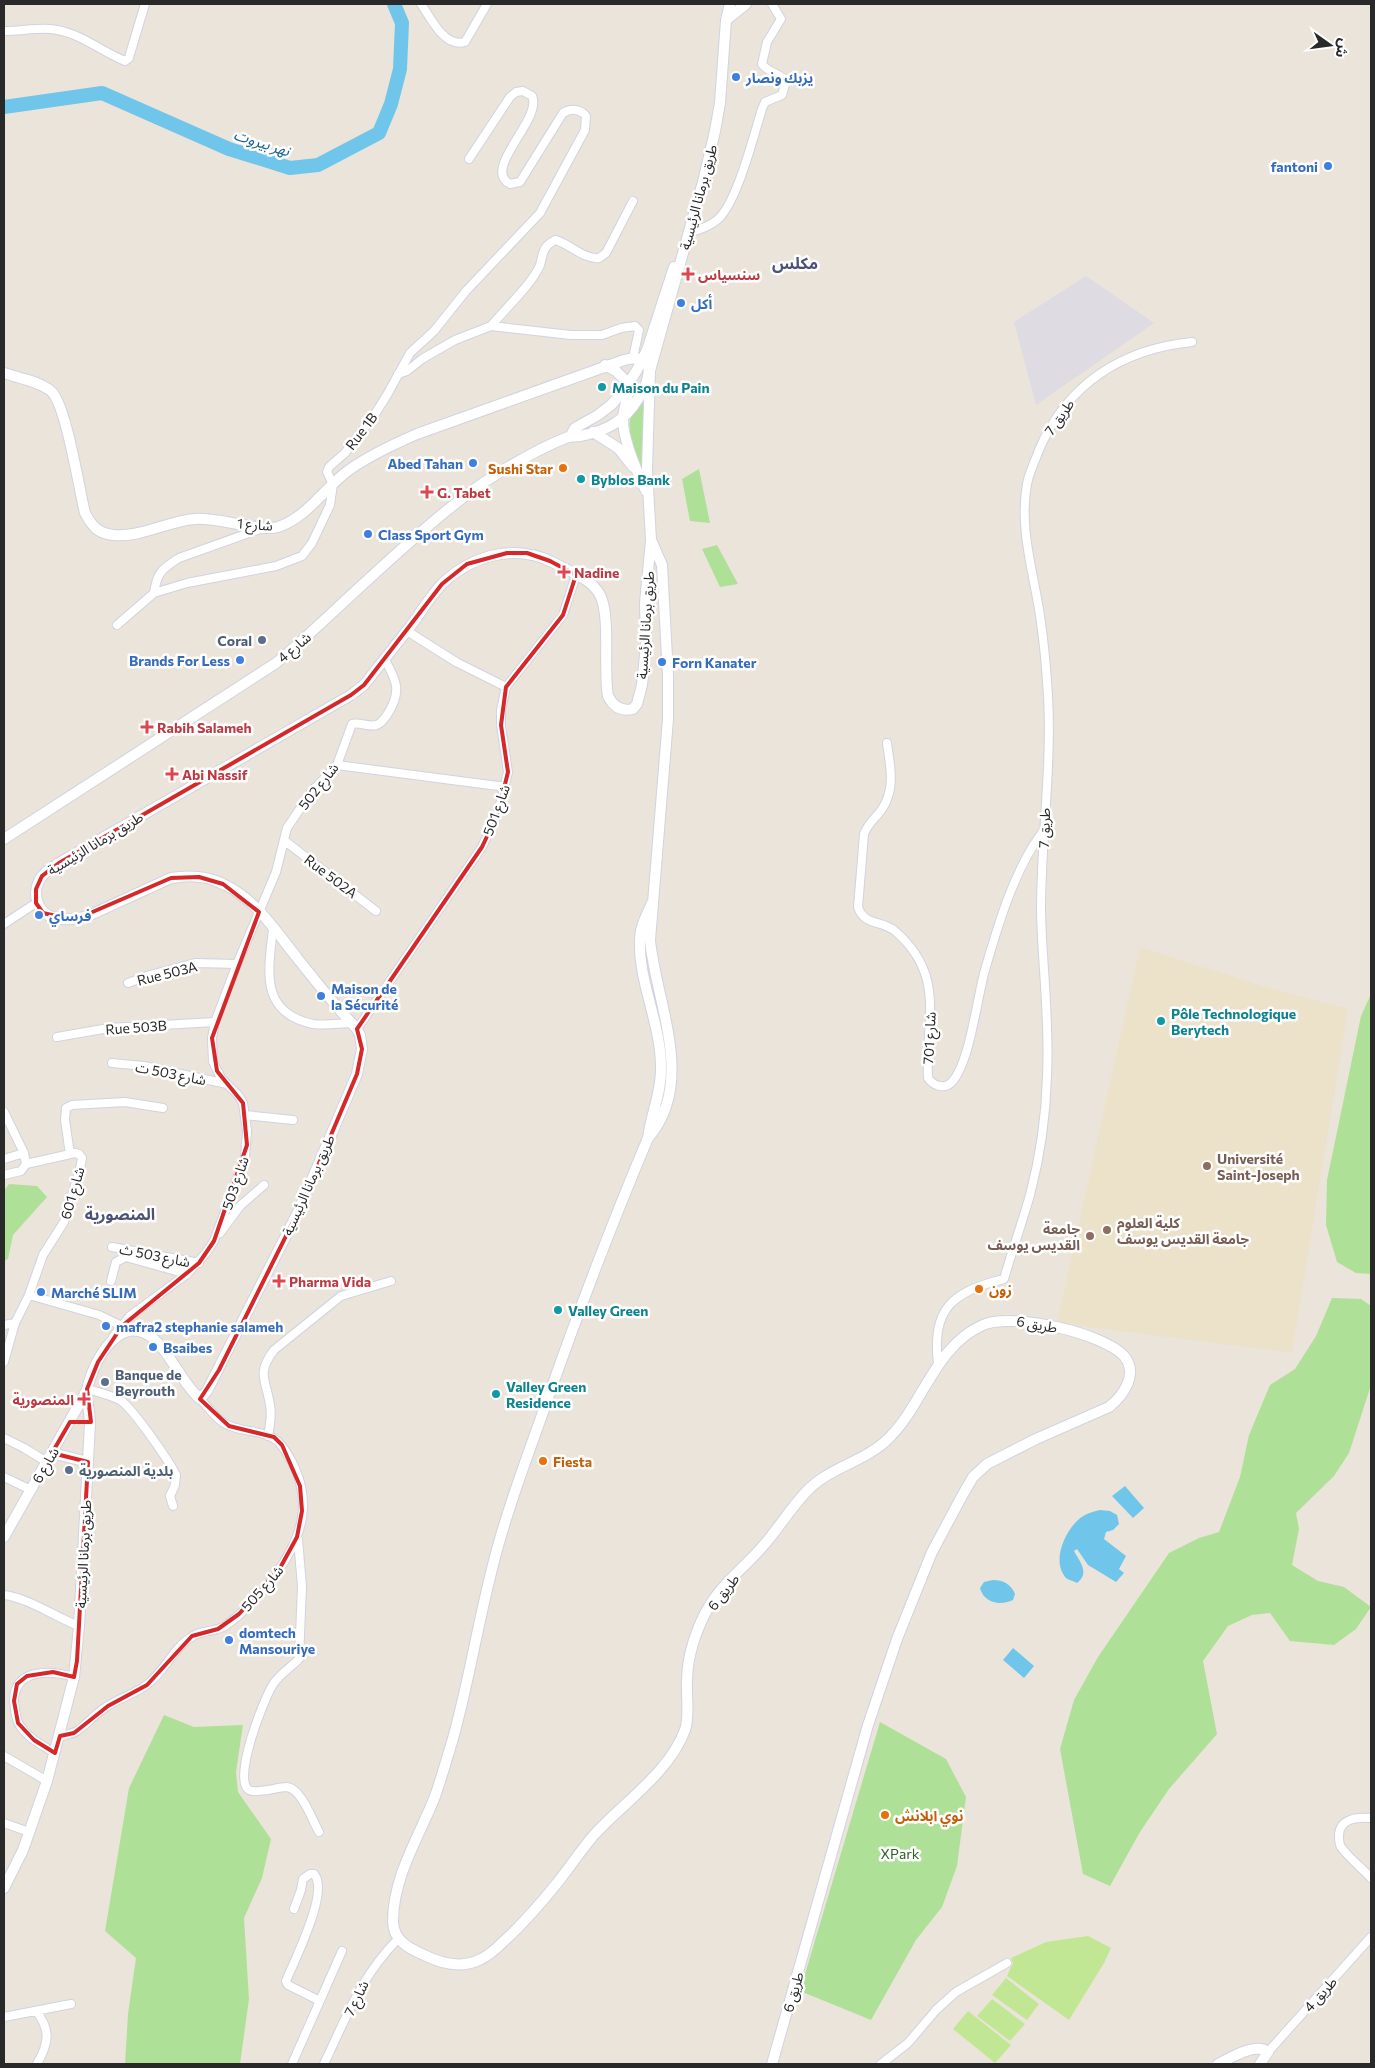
<svg xmlns="http://www.w3.org/2000/svg" width="1375" height="2068" font-family="Commissioner,'Noto Sans Arabic',sans-serif">
<rect width="100%" height="100%" fill="#ebe4da"/>
<path fill="#dedbe3" d="M1086,276L1154,323L1036,405L1014,322Z"/>
<path fill="#ece2ca" d="M1140,947L1259,985L1348,1009L1292,1353L1057,1323Z"/>
<path fill="#afe098" d="M646,393L641,477C637,461 625,432 631,417C635,409 643,403 646,393Z
M699,469L710,523L690,521L682,479Z
M717,545L738,584L720,587L702,549Z
M1371,994V1274L1356,1273L1337,1262L1326,1225L1327,1180L1361,1016Z
M9,1184L37,1186L47,1197L13,1235L8,1259L4,1261V1191Z
M1332,1298L1361,1299L1371,1306V1385L1349,1453L1334,1476L1296,1513L1299,1529L1292,1565L1318,1581L1344,1587L1371,1607L1356,1629L1334,1645L1290,1641L1270,1613L1252,1615L1228,1626L1203,1661L1217,1734L1169,1789L1140,1832L1110,1886L1083,1874L1060,1749L1074,1700L1098,1657L1169,1553L1199,1538L1219,1532L1240,1477L1249,1435L1270,1385L1295,1369L1316,1336Z
M164,1715L194,1727L243,1725L236,1772L238,1792L271,1839L262,1878L244,1918L249,1999L240,2064H125L128,2014L136,1958L105,1931L129,1788Z
M880,1722L946,1759L966,1797L957,1866L942,1907L916,1940L871,2020L800,1991Z"/>
<path fill="#c2e794" d="M1088,1936L1111,1948L1104,1963L1069,2020L1007,1976L1013,1963L1011,1958L1046,1942Z
M1006,1978L1039,2004L1027,2020L992,1995Z
M992,1999L1025,2024L1010,2041L977,2016Z
M968,2011L1011,2045L995,2063L953,2029Z"/>
<path fill="#70c6ea" d="M1125,1486L1144,1508L1133,1518L1112,1496Z
M1100,1510L1110,1511L1117,1515L1119,1524L1113,1530L1106,1532L1104,1539L1126,1556L1119,1569L1124,1573L1116,1582L1088,1565L1077,1549L1074,1551C1080,1562 1090,1573 1077,1583C1074,1581 1068,1580 1066,1578C1051,1561 1065,1532 1078,1520C1084,1514 1092,1512 1100,1510Z
M993,1580C1003,1580 1011,1584 1015,1594L1013,1600C1000,1606 984,1603 980,1588L984,1582Z
M1013,1648L1034,1666L1024,1678L1003,1660Z"/>
<g fill="none" stroke-linecap="round" stroke-linejoin="round">
<path stroke="#70c6ea" stroke-width="14" d="M4,107L102,93L229,149L290,168L318,165L379,133L391,104L400,69L402,23L394,4"/>
<g stroke="#d0d3e1" stroke-width="10">
<path id="street" d="M421,4C431,18 444,48 465,42L487,4
M4,31C19,31 35,28 50,29C78,31 100,51 125,61L129,58L130,54L145,4
M688,233C698,230 709,227 717,220C737,204 754,134 762,109L765,102L782,95L786,81C780,73 768,73 762,64L767,42L781,19L772,4
M491,326C504,310 533,283 540,265C544,253 541,248 555,240C569,243 584,260 599,258L606,253L633,201
M398,374L407,371L422,359L455,340L491,326L571,335H602L621,328L635,326L639,330L633,358
M154,593L187,583L276,566L302,556L312,543L330,505L333,484L327,472L329,467L345,453L375,414L387,395L410,353L434,331L466,291L540,213L585,130L586,116C580,109 571,108 563,113L520,182L510,184C481,169 543,119 532,96L523,91L516,92L510,97L469,159
M117,625L154,593C157,572 162,569 179,558L260,529
M407,631L456,662L506,687
M887,743C890,766 896,788 882,809C876,818 868,823 864,834L858,907C864,926 882,920 895,931C947,976 925,1021 928,1078C933,1086 944,1089 951,1083C970,1064 977,997 985,970C998,925 1015,867 1044,830
M337,765L506,787
M285,841L376,911
M4,924L36,903
M273,929C268,972 260,1013 313,1024C325,1026 340,1023 352,1023
M128,983L150,975L195,963L237,964
M357,1029L482,847L498,813L508,772L501,725V710L506,687L563,615L576,575
M57,1037L109,1028L215,1022
M112,1063L144,1066L227,1084
M4,1112L24,1153L26,1164L75,1153L79,1154L82,1158L80,1169L64,1222L43,1255L29,1295L15,1323L4,1362
M245,1115L293,1120
M70,1154L65,1120L66,1108L72,1105L125,1102L163,1108
M4,1159L24,1153
M4,1175L21,1171L26,1164
M220,1233L240,1206L264,1185
M112,1247L199,1263
M111,1281L116,1262L126,1257L187,1274
M29,1295L99,1315L122,1326
M4,1325L15,1323
M113,1337L130,1316L187,1274L206,1253L214,1241L245,1157L247,1131L243,1103L238,1095L221,1078L213,1062L212,1038L215,1022L237,964L276,872L287,828L312,791L337,765L352,724C360,722 368,727 376,725C381,724 384,719 387,715C402,692 397,681 385,660
M938,1363C931,1308 954,1291 1004,1279C1012,1251 1022,1223 1030,1195C1040,1157 1046,1115 1047,1076C1050,1020 1042,965 1041,910C1041,839 1052,767 1048,696C1046,663 1043,630 1037,598C1030,561 1020,522 1027,484C1029,473 1035,461 1039,450C1067,384 1122,349 1192,342
M87,1389C98,1392 110,1395 120,1400C132,1407 169,1461 176,1475L175,1485L170,1496L173,1506
M268,1436C270,1426 272,1415 270,1405C266,1379 256,1374 274,1350L341,1296L391,1281
M4,1438L24,1448L47,1462
M4,1477L31,1490
M298,1539L302,1586L299,1659C291,1667 280,1674 274,1683C264,1697 232,1780 249,1790C255,1793 262,1790 268,1790C274,1789 281,1787 287,1787C302,1789 312,1820 319,1832
M4,1595C29,1598 55,1617 79,1626
M59,1738C64,1734 71,1735 77,1731C87,1724 95,1714 106,1707C119,1698 136,1694 149,1683C165,1670 174,1647 193,1636C202,1630 215,1632 225,1626C241,1615 256,1599 268,1584C304,1540 318,1496 282,1446C271,1430 247,1433 230,1426C217,1421 209,1408 200,1399
M55,1753C42,1745 27,1738 19,1724C15,1717 15,1709 14,1701C14,1668 51,1670 74,1677
M4,1756L47,1781
M1371,1818C1358,1817 1339,1818 1339,1836C1339,1840 1339,1844 1341,1847C1349,1858 1362,1868 1371,1878
M4,1823L29,1832
M294,1909L301,1890L303,1879L310,1874H314C330,1891 294,1961 286,1981L288,1985L320,2001
M36,2011C51,2030 49,2043 37,2064
M4,2017L71,2004
M1268,2052L1371,1937
M292,2064L342,1951
M324,2064C346,2018 361,1976 398,1939
M881,2064L908,2043L936,2010L956,1992L1007,1963"/>
</g>
<g stroke="#d0d3e1" stroke-width="12">
<path id="secondary" d="M726,20L746,4
M605,365L616,371L628,383C630,395 624,406 623,417C622,439 637,472 646,491
M4,373C18,378 39,381 51,391C66,404 79,489 85,513C92,526 97,533 113,535C140,538 168,521 195,519C217,517 260,532 278,527C308,517 325,487 349,470C370,455 394,444 417,434L624,360C659,351 650,380 638,399C624,422 606,431 580,436C576,437 572,436 568,437C545,446 518,461 497,474C469,491 444,512 419,534C377,570 337,609 296,646L276,663L4,839
M593,432L618,448L633,467
M570,437L575,428L598,415L611,405L623,392L637,370L647,350L674,267
M652,903C647,915 640,926 640,939C638,981 661,1024 661,1067C662,1091 651,1114 648,1138C612,1223 579,1310 548,1398C533,1441 516,1485 503,1529C481,1599 472,1672 452,1742C446,1761 441,1780 434,1799C418,1838 393,1878 393,1921C393,1940 408,1948 424,1955C442,1964 462,1969 481,1959C490,1955 497,1948 504,1941C524,1923 541,1903 558,1882C570,1867 581,1850 594,1835C624,1802 669,1773 685,1730C690,1715 686,1697 687,1681C687,1656 697,1626 710,1605C723,1583 746,1566 763,1546C778,1529 790,1509 806,1492C829,1467 865,1462 889,1438C924,1403 935,1346 983,1325C1012,1312 1103,1333 1124,1356C1139,1374 1123,1396 1109,1407L1036,1439L987,1464L973,1477L962,1496L932,1552L897,1639L868,1725L772,2064
M649,1137C696,1081 656,1003 650,940L668,719V676L662,565L652,542
M52,1453L88,1462
M4,1537L86,1392
M4,1888L23,1850L47,1781L74,1677L79,1626L90,1424C90,1415 86,1396 87,1390C93,1360 122,1308 156,1341C173,1358 182,1383 200,1399L207,1391L299,1210L357,1074L362,1049L360,1035L357,1029C336,1007 317,983 298,959C277,933 255,898 223,884C208,876 188,875 171,878L88,916C66,922 37,922 36,893C36,887 39,879 43,875C47,870 54,867 59,863L351,695L364,685C379,666 394,647 409,628C420,614 430,596 443,583C473,555 516,543 554,563C569,571 592,579 600,595C611,617 603,669 608,696C613,706 621,712 633,709L637,704L642,685L646,645L645,603L651,540L647,469L650,371L704,178L715,131L720,103L726,20L730,4
M1218,2064C1231,2058 1255,2042 1268,2052L1260,2064"/>
</g>
<use href="#street" stroke="#fff" stroke-width="8"/>
<use href="#secondary" stroke="#fff" stroke-width="10"/>
</g>
<path fill="none" stroke="#d62828" stroke-width="4" stroke-linejoin="round" d="M507,553H527L550,561L576,575L563,615L506,687L501,725L508,772L498,813L482,847L357,1029L362,1049L357,1074L299,1210L219,1370L200,1399L229,1426L274,1437L282,1445L300,1486L302,1511L297,1537L280,1568L239,1614L218,1629L192,1636L147,1685L108,1706L74,1733L60,1736L55,1753L34,1740L18,1723L14,1701L17,1684L27,1676L53,1672L74,1677L77,1661L88,1462L52,1453L70,1422H91L87,1389L98,1362L122,1326L199,1263L214,1241L247,1145L243,1103L217,1071L212,1038L259,912L223,884L199,877L171,878L74,920L43,913L36,903V889L42,876L59,863L351,695L364,685L442,584L467,564Z"/>
<g fill="#3f7fe0" stroke="#fff" stroke-width="2">
<circle cx="736" cy="77" r="5"/>
<circle cx="1328" cy="166" r="5"/>
<circle cx="681" cy="303" r="5"/>
<circle cx="473" cy="463" r="5"/>
<circle cx="368" cy="534" r="5"/>
<circle cx="240" cy="660" r="5"/>
<circle cx="662" cy="662" r="5"/>
<circle cx="39" cy="915" r="5"/>
<circle cx="321" cy="996" r="5"/>
<circle cx="41" cy="1292" r="5"/>
<circle cx="106" cy="1326" r="5"/>
<circle cx="153" cy="1347" r="5"/>
<circle cx="229" cy="1640" r="5"/>
</g>
<g fill="#e0444e" stroke="#fff" stroke-width="2">
<path d="M685.5 266.5h5v5h5v5h-5v5h-5v-5h-5v-5h5z"/>
<path d="M424.5 484.5h5v5h5v5h-5v5h-5v-5h-5v-5h5z"/>
<path d="M561.5 564.5h5v5h5v5h-5v5h-5v-5h-5v-5h5z"/>
<path d="M144.5 719.5h5v5h5v5h-5v5h-5v-5h-5v-5h5z"/>
<path d="M169.5 766.5h5v5h5v5h-5v5h-5v-5h-5v-5h5z"/>
<path d="M276.5 1273.5h5v5h5v5h-5v5h-5v-5h-5v-5h5z"/>
<path d="M81.5 1391.5h5v5h5v5h-5v5h-5v-5h-5v-5h5z"/>
</g>
<g fill="#0f9aa8" stroke="#fff" stroke-width="2">
<circle cx="602" cy="387" r="5"/>
<circle cx="581" cy="479" r="5"/>
<circle cx="1161" cy="1021" r="5"/>
<circle cx="558" cy="1310" r="5"/>
<circle cx="496" cy="1394" r="5"/>
</g>
<g fill="#e8710a" stroke="#fff" stroke-width="2">
<circle cx="563" cy="468" r="5"/>
<circle cx="979" cy="1289" r="5"/>
<circle cx="543" cy="1461" r="5"/>
<circle cx="885" cy="1815" r="5"/>
</g>
<g fill="#5c6f8a" stroke="#fff" stroke-width="2">
<circle cx="262" cy="640" r="5"/>
<circle cx="105" cy="1382" r="5"/>
<circle cx="69" cy="1470" r="5"/>
</g>
<g fill="#8d6e63" stroke="#fff" stroke-width="2">
<circle cx="1207" cy="1166" r="5"/>
<circle cx="1107" cy="1230" r="5"/>
<circle cx="1090" cy="1236" r="5"/>
</g>
<g text-anchor="middle" dominant-baseline="central" stroke-width="5" stroke-linejoin="round" paint-order="stroke">
<g font-size="14" font-weight="bold" fill="#366cbe" stroke="#fff" text-anchor="start">
<text x="746" y="77">يزبك ونصار</text>
<text x="1318" y="166" text-anchor="end">fantoni</text>
<text x="691" y="303">أكل</text>
<text x="463" y="463" text-anchor="end">Abed Tahan</text>
<text x="378" y="534">Class Sport Gym</text>
<text x="230" y="660" text-anchor="end">Brands For Less</text>
<text x="672" y="662">Forn Kanater</text>
<text x="49" y="915">فرساي</text>
<text x="331" y="988">Maison de<tspan x="331" dy="16">la Sécurité</tspan></text>
<text x="51" y="1292">Marché SLIM</text>
<text x="116" y="1326">mafra2 stephanie salameh</text>
<text x="163" y="1347">Bsaibes</text>
<text x="239" y="1632">domtech<tspan x="239" dy="16">Mansouriye</tspan></text>
</g>
<g font-size="14" fill="#292929" stroke="#fff">
<text transform="translate(698 197) rotate(-75)">طريق برمانا الرئيسية</text>
<text transform="translate(1059 417) rotate(-55)">طريق 7</text>
<text transform="translate(361 431) rotate(-53)">Rue 1B</text>
<text transform="translate(255 524) rotate(4)">شارع 1</text>
<text transform="translate(645 625) rotate(-86)">طريق برمانا الرئيسية</text>
<text transform="translate(294 647) rotate(-40)">شارع 4</text>
<text transform="translate(318 786) rotate(-52)">شارع 502</text>
<text transform="translate(496 810) rotate(-70)">شارع 501</text>
<text transform="translate(1044 828) rotate(-88)">طريق 7</text>
<text transform="translate(95 843) rotate(-31)">طريق برمانا الرئيسية</text>
<text transform="translate(331 876) rotate(37)">Rue 502A</text>
<text transform="translate(167 973) rotate(-14)">Rue 503A</text>
<text transform="translate(136 1027) rotate(-4)">Rue 503B</text>
<text transform="translate(929 1038) rotate(-87)">شارع 701</text>
<text transform="translate(171 1073) rotate(11)">شارع 503 ت</text>
<text transform="translate(235 1183) rotate(-71)">شارع 503</text>
<text transform="translate(308 1185) rotate(-66)">طريق برمانا الرئيسية</text>
<text transform="translate(72 1193) rotate(-74)">شارع 601</text>
<text transform="translate(155 1255) rotate(11)">شارع 503 ث</text>
<text transform="translate(1037 1324) rotate(10)">طريق 6</text>
<text transform="translate(45 1465) rotate(-60)">شارع 6</text>
<text transform="translate(83 1554) rotate(-87)">طريق برمانا الرئيسية</text>
<text transform="translate(262 1588) rotate(-49)">شارع 505</text>
<text transform="translate(723 1592) rotate(-52)">طريق 6</text>
<text transform="translate(793 1992) rotate(-74)">طريق 6</text>
<text transform="translate(1320 1994) rotate(-48)">طريق 4</text>
<text transform="translate(356 1998) rotate(-64)">شارع 7</text>
</g>
<g font-size="14" font-weight="bold" fill="#be3a42" stroke="#fff" text-anchor="start">
<text x="698" y="274">سنسياس</text>
<text x="437" y="492">G. Tabet</text>
<text x="574" y="572">Nadine</text>
<text x="157" y="727">Rabih Salameh</text>
<text x="182" y="774">Abi Nassif</text>
<text x="289" y="1281">Pharma Vida</text>
<text x="74" y="1399" text-anchor="end">المنصورية</text>
</g>
<g font-size="14" font-weight="bold" fill="#0d838f" stroke="#fff" text-anchor="start">
<text x="612" y="387">Maison du Pain</text>
<text x="591" y="479">Byblos Bank</text>
<text x="1171" y="1013">Pôle Technologique<tspan x="1171" dy="16">Berytech</tspan></text>
<text x="568" y="1310">Valley Green</text>
<text x="506" y="1386">Valley Green<tspan x="506" dy="16">Residence</tspan></text>
</g>
<g font-size="14" font-weight="bold" fill="#c56008" stroke="#fff" text-anchor="start">
<text x="553" y="468" text-anchor="end">Sushi Star</text>
<text x="989" y="1289">زون</text>
<text x="553" y="1461">Fiesta</text>
<text x="895" y="1815">نوي ابلانش</text>
</g>
<g font-size="14" font-weight="bold" fill="#4e5e75" stroke="#fff" text-anchor="start">
<text x="252" y="640" text-anchor="end">Coral</text>
<text x="115" y="1374">Banque de<tspan x="115" dy="16">Beyrouth</tspan></text>
<text x="79" y="1470">بلدية المنصورية</text>
</g>
<g font-size="14" font-weight="bold" fill="#785e54" stroke="#fff" text-anchor="start">
<text x="1217" y="1158">Université<tspan x="1217" dy="16">Saint-Joseph</tspan></text>
<text x="1117" y="1222">كلية العلوم<tspan x="1117" dy="16">جامعة القديس يوسف</tspan></text>
<text x="1080" y="1228" text-anchor="end">جامعة<tspan x="1080" dy="16">القديس يوسف</tspan></text>
</g>
<g font-size="14" fill="#28621c" stroke="#fff">
<text x="900" y="1853">XPark</text>
</g>
<g font-size="15" font-style="italic" fill="#116394" stroke="#fff">
<text transform="translate(262 142) rotate(18)">نهر بيروت</text>
</g>
<g font-size="16" font-weight="bold" fill="#4b5177" stroke="#fff">
<text x="795" y="262">مكلس</text>
<text x="120" y="1213">المنصورية</text>
</g>
</g>
<rect width="1375" height="2068" fill="none" stroke="#292929" stroke-width="10"/>
<g transform="translate(1330 45) rotate(104)" stroke="#ffffff" stroke-width="4" paint-order="stroke">
<path d="M0-4L9 19L0 12L-9 19Z" fill="#292929"/>
<text y="-8" font-size="14" font-weight="bold" text-anchor="middle" fill="#292929">ش</text>
</g>
</svg>
